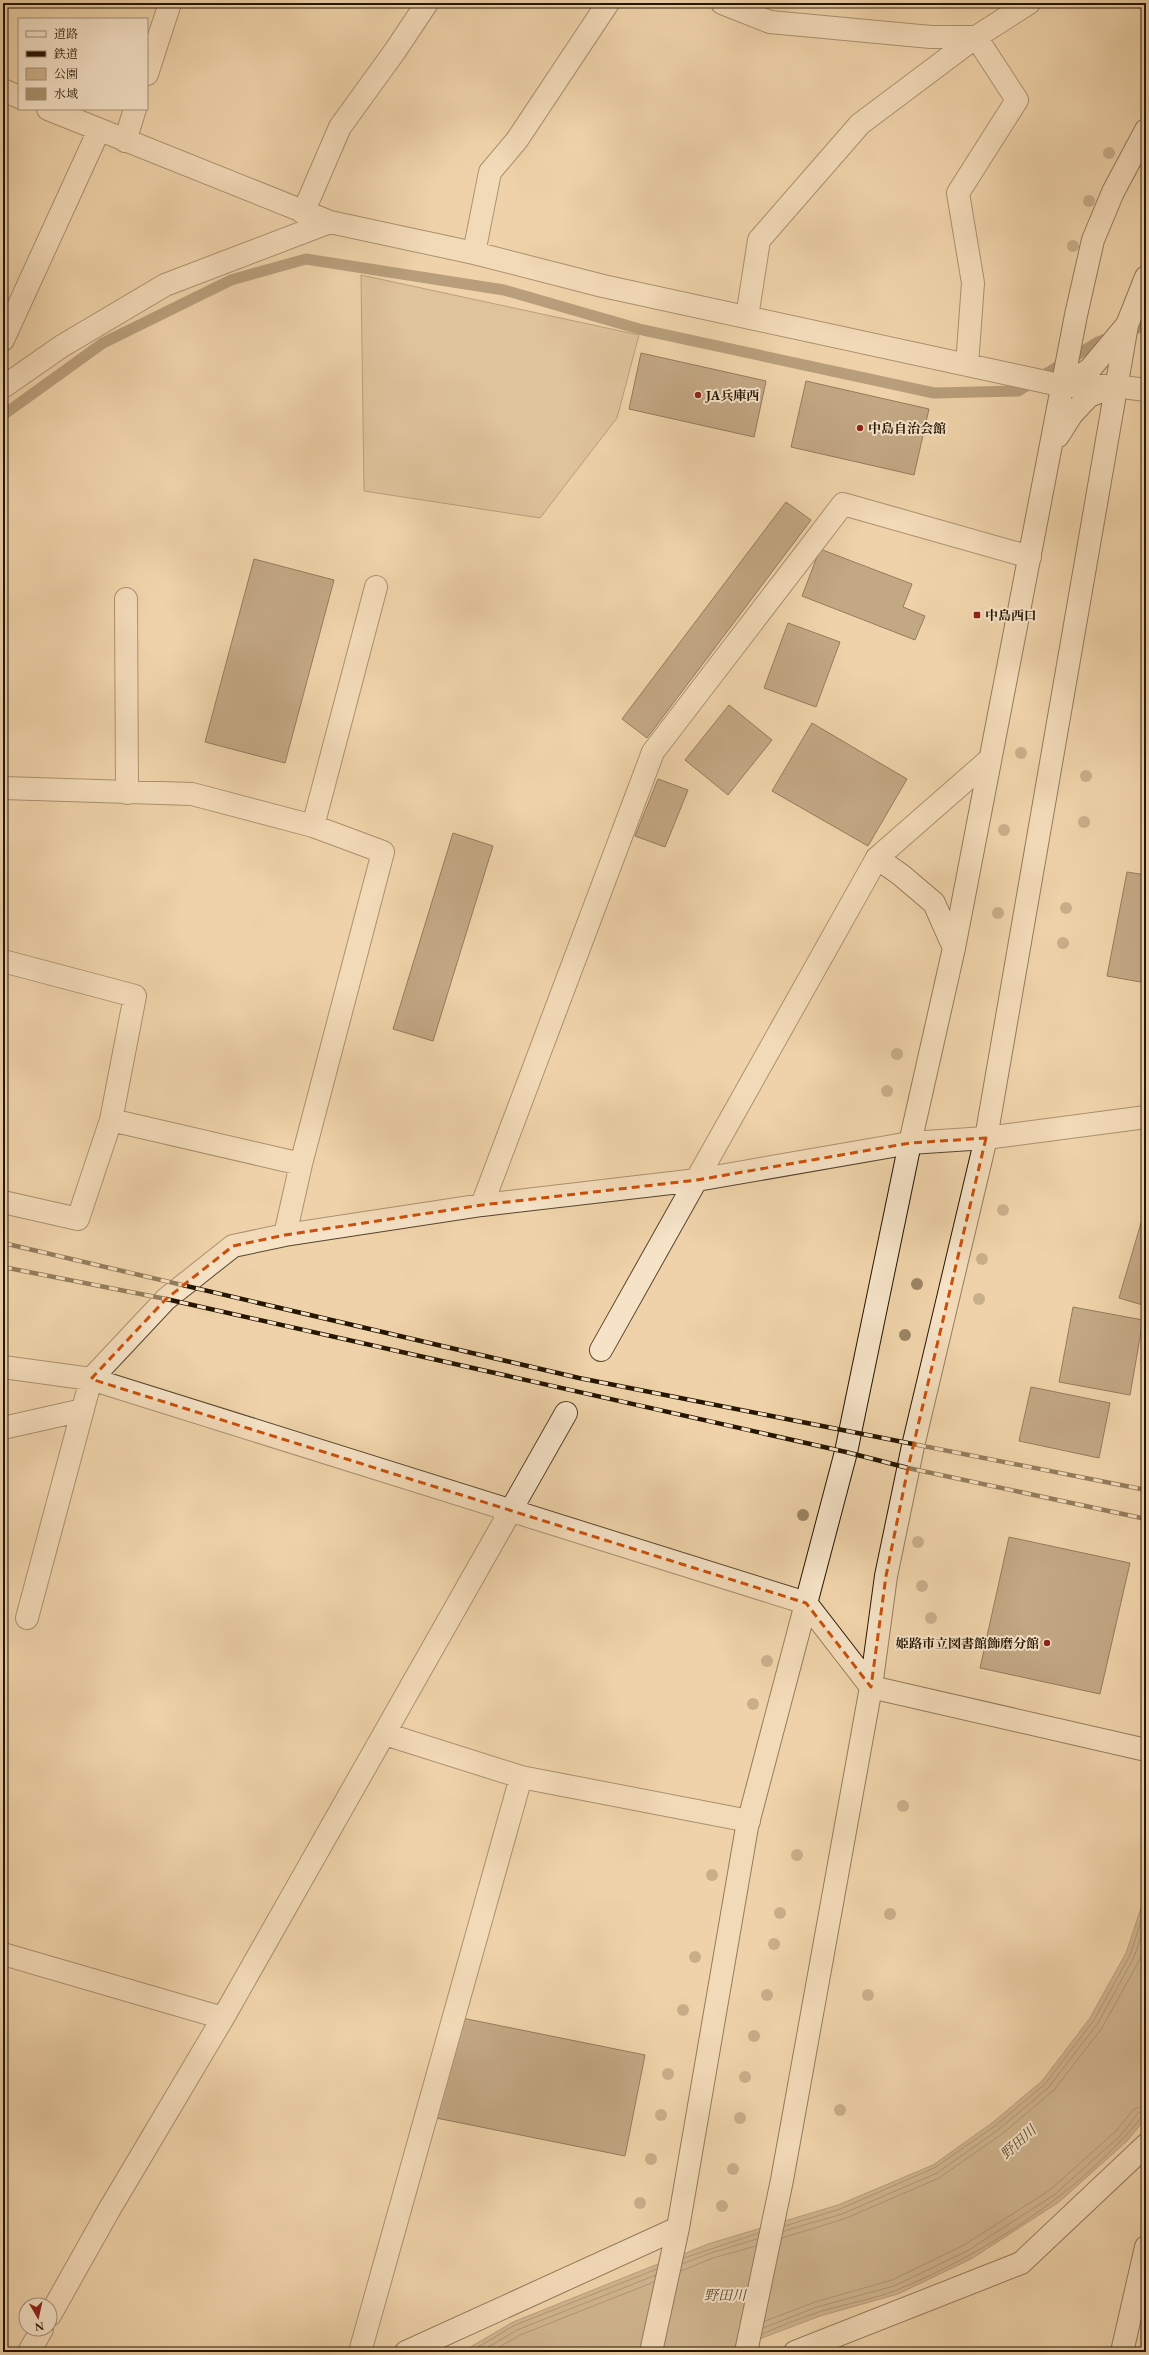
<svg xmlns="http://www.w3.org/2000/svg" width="1149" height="2355" font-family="'EB Garamond','Noto Serif JP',serif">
<rect width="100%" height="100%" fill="#efd2a9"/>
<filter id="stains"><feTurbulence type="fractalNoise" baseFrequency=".005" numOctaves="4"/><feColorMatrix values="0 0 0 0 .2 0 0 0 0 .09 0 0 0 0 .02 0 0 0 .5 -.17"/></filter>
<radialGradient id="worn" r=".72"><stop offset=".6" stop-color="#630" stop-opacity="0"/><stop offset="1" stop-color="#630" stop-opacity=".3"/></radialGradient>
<path fill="#cdb28c" stroke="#796446" d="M361,275L639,335L617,418L540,518L364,491Z"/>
<path fill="#aa9270" stroke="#756044" d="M1146,1893V2118L1127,2141L1059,2202L971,2259L898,2294L820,2316L725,2352H462L513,2322L708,2244L838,2205L933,2165L992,2123L1042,2081L1090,2018L1126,1953Z"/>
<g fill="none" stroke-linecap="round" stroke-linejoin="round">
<path stroke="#685438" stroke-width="1" d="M785,2226L840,2209L934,2168L995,2126L1045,2084L1094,2020L1130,1955L1146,1906
M784,2231L842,2214L937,2173L998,2130L1048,2088L1098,2023L1134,1957L1146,1922
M782,2238L844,2219L939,2178L1002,2134L1054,2090L1102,2028L1140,1959L1146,1941
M684,2258L759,2233
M682,2264L711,2253L757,2239
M681,2271L713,2258L756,2246
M765,2321L815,2302L892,2280L964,2245L1050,2190L1116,2131L1134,2109L1146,2105
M763,2328L817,2307L894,2286L967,2251L1054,2195L1121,2135L1138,2113L1146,2111
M762,2334C781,2326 800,2318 819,2312C844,2304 872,2300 897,2290C987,2253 1080,2192 1142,2117L1146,2116
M470,2352L515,2325L657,2269
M480,2352L517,2330L656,2275
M491,2352L520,2335L654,2282"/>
<path stroke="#756044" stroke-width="11" d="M3,415L103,343L231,280L306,259L504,290L643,330L934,393L1018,391L1098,342L1146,325"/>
</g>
<path fill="#8e7758" stroke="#251501" d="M641,353L766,381L754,437L629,409Z
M806,381L929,409L914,475L791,447Z
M786,502L811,520L647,738L622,719Z
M820,549L912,584L903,607L925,616L915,640L802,596Z
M254,559L334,580L285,763L205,742Z
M788,623L840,642L816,707L764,688Z
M729,705L772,740L728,795L685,760Z
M812,723L907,779L868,846L772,791Z
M658,779L688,790L665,847L635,836Z
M453,833L493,846L433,1041L393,1029Z
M1127,872L1146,875V983L1107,976Z
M1146,1206V1306L1119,1298Z
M1073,1307L1143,1320L1130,1395L1059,1382Z
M1031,1387L1110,1403L1099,1458L1019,1441Z
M1009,1537L1130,1563L1100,1694L980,1668Z
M457,2017L645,2055L625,2156L436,2118Z"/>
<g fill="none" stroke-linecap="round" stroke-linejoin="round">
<g stroke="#58442b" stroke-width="24">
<path id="street" d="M722,3L770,22L931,37H976L1017,100L958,193L973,283L967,365
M147,74L170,3
M3,90L19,97
M48,109L330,222
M125,141L135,109
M303,213L340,127L395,51L427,3
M474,253L490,172L517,140L608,3
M747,317L759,240L860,124L976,37L1029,3
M3,340L99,130
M3,387L62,346L165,285L330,222L474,253L603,286L1064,386H1115L1146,390
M126,599L127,793
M3,788L192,794L313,826L383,852L301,1164L285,1235
M313,826L376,587
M3,961L135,996L111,1120
M3,1202L78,1219L111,1120L301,1164
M482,1205L653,752L843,504L1030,557
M601,1350L877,858L990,759
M3,1367L91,1379L806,1603
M3,1428L83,1410
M27,1618L91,1379L166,1299L233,1246L285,1235L482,1205L697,1180L910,1143L986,1138L1146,1117
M385,1734L521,1777
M3,1954L223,2018
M50,2315L109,2210L223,2018L566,1413
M29,2352L42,2329
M360,2352L521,1777L749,1821"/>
</g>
<g stroke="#251501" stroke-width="24">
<path id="secondary" d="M1064,386L1090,369L1126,326
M1058,436L1072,414L1089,396L1115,386
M877,858L901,875L934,903L954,948
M806,1603L871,1687L1146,1750
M406,2352L678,2228
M651,2352L678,2228L747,1827L846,1452L910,1143L954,948L1076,315L1093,240L1113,192L1146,130
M746,2352L782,2180L871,1687L886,1576L913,1446L986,1138L1127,325L1146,277
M795,2352L1021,2263L1146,2145
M1122,2352L1146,2247"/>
</g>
<use href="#street" stroke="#f5e2c7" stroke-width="22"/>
<use href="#secondary" stroke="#f5e2c7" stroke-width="22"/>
<g stroke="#251501" stroke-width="4.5">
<path id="rail" d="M3,1243L579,1378L1146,1490
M3,1267L166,1299L846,1452L908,1468L1146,1519"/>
</g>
<use href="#rail" stroke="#f5e2c7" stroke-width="3" stroke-dasharray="9" stroke-linecap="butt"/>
</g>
<g fill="#9b8464">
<circle cx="1109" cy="153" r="6"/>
<circle cx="1089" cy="201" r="6"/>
<circle cx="1073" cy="246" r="6"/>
<circle cx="1021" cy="753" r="6"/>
<circle cx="1086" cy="776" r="6"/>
<circle cx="1084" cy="822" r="6"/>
<circle cx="1004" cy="830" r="6"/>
<circle cx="1066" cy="908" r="6"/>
<circle cx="998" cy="913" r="6"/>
<circle cx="1063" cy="943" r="6"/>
<circle cx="897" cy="1054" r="6"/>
<circle cx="887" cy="1091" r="6"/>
<circle cx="1003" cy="1210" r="6"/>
<circle cx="982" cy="1259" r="6"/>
<circle cx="917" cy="1284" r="6"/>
<circle cx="979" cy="1299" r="6"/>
<circle cx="905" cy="1335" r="6"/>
<circle cx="803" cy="1515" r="6"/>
<circle cx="918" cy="1542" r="6"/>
<circle cx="922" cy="1586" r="6"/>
<circle cx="931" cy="1618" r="6"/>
<circle cx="767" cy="1661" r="6"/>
<circle cx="753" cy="1704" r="6"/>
<circle cx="903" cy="1806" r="6"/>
<circle cx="797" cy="1855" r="6"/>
<circle cx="712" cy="1875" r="6"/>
<circle cx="780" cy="1913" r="6"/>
<circle cx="890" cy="1914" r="6"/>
<circle cx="774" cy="1944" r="6"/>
<circle cx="695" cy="1957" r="6"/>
<circle cx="767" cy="1995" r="6"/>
<circle cx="868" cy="1995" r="6"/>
<circle cx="683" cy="2010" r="6"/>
<circle cx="754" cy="2036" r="6"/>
<circle cx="668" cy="2074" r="6"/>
<circle cx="745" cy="2077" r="6"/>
<circle cx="840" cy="2110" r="6"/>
<circle cx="661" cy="2115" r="6"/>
<circle cx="740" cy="2118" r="6"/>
<circle cx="651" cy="2159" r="6"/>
<circle cx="733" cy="2169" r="6"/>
<circle cx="640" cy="2203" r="6"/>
<circle cx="722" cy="2206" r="6"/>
</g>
<path d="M0 0H1149V2355H0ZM986,1138L908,1468L886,1576L871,1687L806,1603L91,1379L166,1299L233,1246L285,1235L482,1205L697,1180L910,1143Z" fill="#efd2a9" fill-opacity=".55" fill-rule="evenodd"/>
<path fill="none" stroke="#cb4f0a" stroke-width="3" stroke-dasharray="8 5" stroke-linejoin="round" d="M986,1138L908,1468L886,1576L871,1687L806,1603L91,1379L166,1299L233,1246L285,1235L482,1205L697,1180L910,1143Z"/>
<g fill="#8f2418" stroke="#f5e2c7" stroke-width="1.5">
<circle cx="698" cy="395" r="4"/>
<circle cx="860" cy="428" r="4"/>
<rect x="973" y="611" width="8" height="8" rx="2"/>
<circle cx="1047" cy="1643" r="4"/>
</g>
<g text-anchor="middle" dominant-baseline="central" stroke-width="4" stroke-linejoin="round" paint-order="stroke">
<g font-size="13" font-weight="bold" fill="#251501" stroke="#f5e2c7" text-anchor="start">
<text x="706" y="395">JA兵庫西</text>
<text x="868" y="428">中島自治会館</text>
<text x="985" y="615">中島西口</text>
<text x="1039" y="1643" text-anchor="end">姫路市立図書館飾磨分館</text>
</g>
<g font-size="14" font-style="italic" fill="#5a472d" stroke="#f5e2c7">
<text transform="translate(1018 2142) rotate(-42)">野田川</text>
<text x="725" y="2295">野田川</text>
</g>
</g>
<rect width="1149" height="2355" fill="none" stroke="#efd2a9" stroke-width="16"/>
<rect x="4" y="4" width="1141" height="2347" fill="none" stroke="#251501" stroke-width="2"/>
<rect x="8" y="8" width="1133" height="2339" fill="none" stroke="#251501"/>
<rect x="18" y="18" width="130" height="92" fill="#f5e2c7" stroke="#a29078"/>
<rect x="26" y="31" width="20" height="6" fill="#f5e2c7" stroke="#a29078"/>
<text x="54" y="38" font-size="12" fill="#251501">道路</text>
<rect x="26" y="51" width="20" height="6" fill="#251501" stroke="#a29078"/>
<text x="54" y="58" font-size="12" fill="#251501">鉄道</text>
<rect x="26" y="68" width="20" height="12" fill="#cdb28c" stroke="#a29078"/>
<text x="54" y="78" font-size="12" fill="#251501">公園</text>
<rect x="26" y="88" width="20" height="12" fill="#aa9270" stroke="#a29078"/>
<text x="54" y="98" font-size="12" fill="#251501">水域</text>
<g transform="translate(38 2317) rotate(171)"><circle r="19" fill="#f5e2c7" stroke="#a29078"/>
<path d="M0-3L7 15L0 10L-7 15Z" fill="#8f2418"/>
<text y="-6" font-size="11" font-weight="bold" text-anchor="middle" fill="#251501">N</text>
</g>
<rect width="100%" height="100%" filter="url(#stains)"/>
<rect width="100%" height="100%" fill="url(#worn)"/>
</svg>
